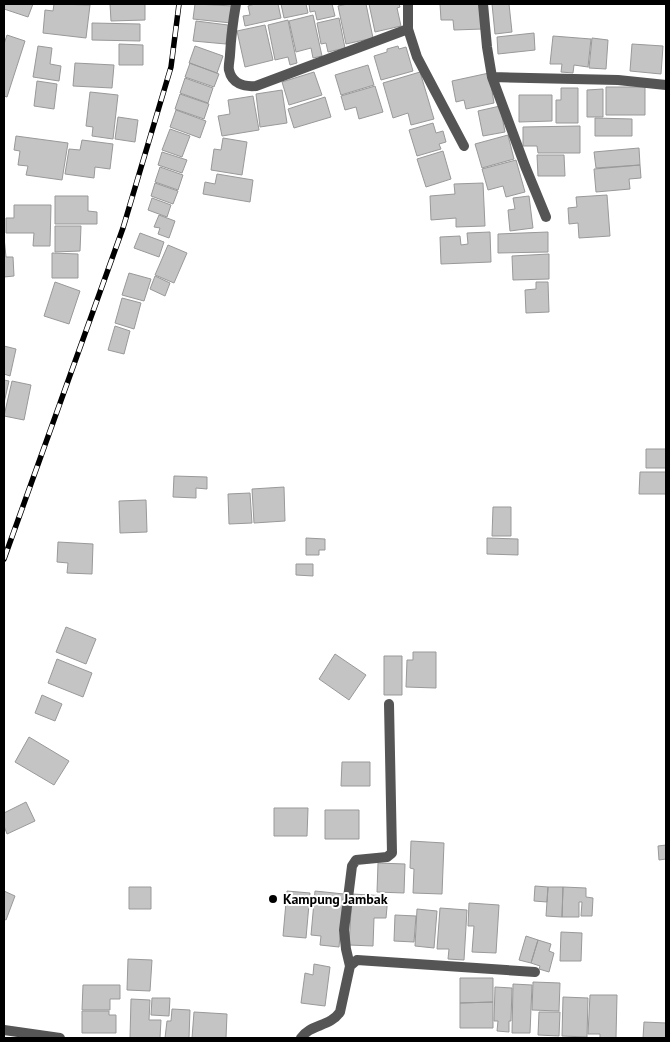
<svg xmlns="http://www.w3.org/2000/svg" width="670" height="1042" font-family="'PT Sans',sans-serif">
<rect width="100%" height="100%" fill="#fff"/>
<path fill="#c4c4c4" stroke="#999" d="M4,4H33L28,17L4,9Z
M54,4L90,5L86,38L43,33L45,10L53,11Z
M110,4H145V20L111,21Z
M195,4L233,6L231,23L193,19Z
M255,4H278L281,18L245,26L243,16L250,15L248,6Z
M281,4H306L308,13L284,18Z
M309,4H332L335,16L317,20L315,11L310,12Z
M348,4H366L373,38L346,44L338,6Z
M369,4H399L400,7L397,8L401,26L375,32Z
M440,4H482L483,29L454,30L453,20H441Z
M492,4H509L512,32L495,34Z
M313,15L322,56L313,58L311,48L296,52L289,21Z
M339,18L345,48L328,52L326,43L321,44L317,23Z
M288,20L297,63L290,65L288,57L275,60L268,25Z
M196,21L228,25L226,44L193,41Z
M92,23L140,24V41L92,40Z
M265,25L273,60L245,67L237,31Z
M534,33L535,50L498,54L497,37Z
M7,35L25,41L7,97L4,96V44Z
M553,36L591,39L588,67L574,65L573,73L561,72L562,64H550Z
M592,38L608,40L606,69L589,68Z
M119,44L143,45V65H119Z
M632,44L663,46L661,74L630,71Z
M38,46L52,48L50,64L61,66L59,81L33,77Z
M195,46L223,56L217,73L189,63Z
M398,46L399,49L406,47L413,71L381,80L374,56L387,52V49Z
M75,63L114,65L112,88L73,86Z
M190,63L219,74L214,87L185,77Z
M368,65L374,85L341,95L335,75Z
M314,72L322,95L289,105L282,82Z
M420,72L434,119L411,125L408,113L393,118L383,83Z
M489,73L494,103L466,109L464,100L456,102L452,81Z
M185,78L213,88L208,103L180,93Z
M37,81L57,84L54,109L34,106Z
M375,86L383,112L359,119L356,107L345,110L341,96Z
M606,87H645V115H606Z
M561,88H578V123H556V100H561Z
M603,89V117H587V90Z
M282,90L287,123L260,127L256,94Z
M90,92L118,95L113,139L92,136L93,127L86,126Z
M180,94L209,104L204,119L175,109Z
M519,95H552V121L519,122Z
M253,96L259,130L222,136L218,116L230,114L228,100Z
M325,97L331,117L294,128L288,109Z
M500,106L505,132L483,136L478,111Z
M176,110L206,121L200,138L170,127Z
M118,117L138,120L135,142L115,139Z
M595,118L632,119V136H595Z
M433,123L436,133L443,131L446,142L439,144L441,149L417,156L409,130Z
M580,126V153H538L537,146H523V127Z
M170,129L190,136L182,157L162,150Z
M508,135L514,159L482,168L475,144Z
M16,136L68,143L62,180L26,175L28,166L18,165L20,151L14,150Z
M223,138L247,142L242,175L211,170L214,149L221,150Z
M82,140L113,144L110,169L95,167L94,178L65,174L69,149L80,150Z
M639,148L640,165L596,168L594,152Z
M443,151L451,179L426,187L417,159Z
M162,152L187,160L182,173L158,165Z
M537,155H564L565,176H538Z
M516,160L525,192L506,197L503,186L488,190L482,169Z
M640,165L641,178L629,179L630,189L596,192L594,169Z
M160,167L183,175L178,190L155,182Z
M217,174L253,180L250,202L203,194L205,182L215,184Z
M155,183L178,191L173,204L151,196Z
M483,183L485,226L456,227V218L431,220L430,196L455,194L454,184Z
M607,195L610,236L579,238L578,223L569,224L568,208L577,207L576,197Z
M55,196H88V211L97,212V224H55Z
M529,196L533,228L510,231L508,210L515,209L513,198Z
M152,198L171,205L167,217L148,210Z
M14,205H51L50,246H33L34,233H6V218H14Z
M159,215L175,221L169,238L158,234L160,228L154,227Z
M55,226H81L80,251L55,252Z
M490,232L491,262L441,264L440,237L460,236L461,245L468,244L467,233Z
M548,232V252L498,253V234Z
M140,233L164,242L159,257L134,248Z
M4,237L6,257H13L14,276L4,277Z
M168,245L187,253L174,283L155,275Z
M52,253L78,254V278H52Z
M549,254V279L513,280L512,256Z
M129,273L151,279L144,301L122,295Z
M155,276L170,283L165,296L150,289Z
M55,282L80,291L69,324L44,316Z
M536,282H548L549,312L526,313L525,290L536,289Z
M122,298L141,303L134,329L115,323Z
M115,326L130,331L124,354L108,350Z
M4,346L16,349L10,376L4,374Z
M4,380L9,381L4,403Z
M12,381L31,385L24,420L4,416Z
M646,449H666V468H646Z
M640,472H666V494H639Z
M174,476L207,477V489L196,488V498L173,497Z
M284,487L285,521L254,523L252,489Z
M250,493L252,523L229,524L228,494Z
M146,500L147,532L120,533L119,501Z
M493,507H511V536H492Z
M306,538L325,539V550H319V555H306Z
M487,538L518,539V555L487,554Z
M58,542L93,544L92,574L67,573L68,563L57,562Z
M296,564H313V576L296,575Z
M66,627L96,639L86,664L56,652Z
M413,652H436V688L406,687L407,660H413Z
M335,654L366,675L349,700L319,679Z
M384,656H402V695H384Z
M57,659L92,673L83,697L48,683Z
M42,695L62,704L55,721L35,713Z
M29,737L69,761L54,785L15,762Z
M342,762H370V786H341Z
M26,802L35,821L7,834L4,826V813Z
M274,808H308L307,836H274Z
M325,810H359V839H325Z
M411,841L444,843L442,894L413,893L414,869L410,868Z
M666,845V859L659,860L658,846Z
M378,863L405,864L404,893L377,892Z
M535,886L548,887L547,902L534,901Z
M129,887H151V909H129Z
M548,887H563L562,917L546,916Z
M563,887L586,888V897L593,898L592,916H581L582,902H579V917H562Z
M4,891L15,896L6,920L4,919Z
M287,891L310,893L306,938L283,936Z
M315,891L344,894L339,947L320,945L321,936L311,935Z
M352,894L388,896L386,918H374L373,946L349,945Z
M469,903L499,905L496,953L472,952L474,926H468Z
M440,908L467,910L464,960L448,959L449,949H437Z
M417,909L437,911L434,948L415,946Z
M395,915L416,916L414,942L394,941Z
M561,932L582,933L581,961H560Z
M526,936L538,940L531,963L519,960Z
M538,940L551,944L549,951L554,953L549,972L539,969L540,966L531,963Z
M128,959L152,960L150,991L127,990Z
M314,964L330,967L325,1006L301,1003L305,973L313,975Z
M460,978H493V1002L460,1003Z
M533,982L560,983L559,1011L532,1010Z
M513,984L532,985L530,1033H512Z
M83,985H120V999H110V1010H82Z
M495,987L512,988L511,1021H509V1032L497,1031L498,1021H494Z
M590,995H617L616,1038H600V1034H588Z
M563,997L588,998L587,1037L562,1036Z
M152,998H170L169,1016L151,1015Z
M131,999L150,1000L149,1020H161L160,1038H130Z
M493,1002V1028H460V1003Z
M172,1009L190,1010L189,1038H165L167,1021H171Z
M82,1011H109V1015H116V1033H82Z
M194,1012L227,1014L226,1038H192Z
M539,1012H560L559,1036L538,1035Z
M644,1022L666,1023V1038H643Z"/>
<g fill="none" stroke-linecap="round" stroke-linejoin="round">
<path stroke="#555" stroke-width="10" d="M236,4C233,21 231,37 230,55C230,59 228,66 229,70C232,84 244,87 256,86L408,29
M408,4V29L417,57L464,146
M483,4L487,47L492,77L525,166L546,217
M492,77L618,80L666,85
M350,966L346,949L344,930L352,866L356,860L387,857L392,853L389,704
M4,1030L60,1038
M301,1038C310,1024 330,1027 340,1012L350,966L357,960L535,972"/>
<g stroke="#000" stroke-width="5.5">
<path id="rail" d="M4,559L123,228L171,67L179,4"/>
</g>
<use href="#rail" stroke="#fff" stroke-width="4" stroke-dasharray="11" stroke-linecap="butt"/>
</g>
<circle fill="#000" stroke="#fff" stroke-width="2" cx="273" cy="899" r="5"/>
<g text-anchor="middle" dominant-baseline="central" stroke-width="4" stroke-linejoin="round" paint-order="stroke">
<g font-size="14" font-weight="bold" fill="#000" stroke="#fff" text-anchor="start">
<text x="283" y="899">Kampung Jambak</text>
</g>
</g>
<rect width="670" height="1042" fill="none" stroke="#000000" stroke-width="10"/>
</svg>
